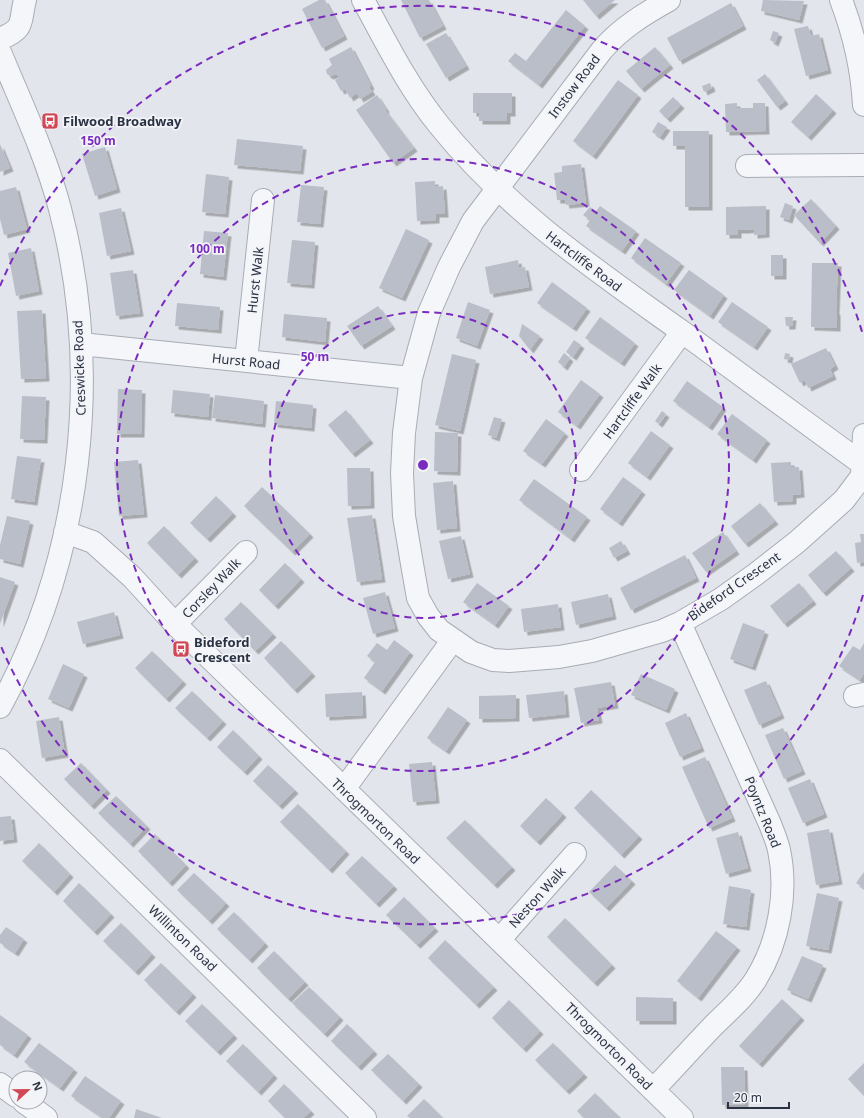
<svg xmlns="http://www.w3.org/2000/svg" width="864" height="1118" font-family="'Noto Sans',sans-serif">
<defs>
<filter id="shadow"><feDropShadow dx="3.5" dy="3.5" stdDeviation="0" flood-color="#0004"/></filter>
</defs>
<rect width="100%" height="100%" fill="#e2e5eb"/>
<path fill="#b9bec8" filter="url(#shadow)" d="M319,0H325L344,36L322,48L302,9Z
M401,0H429L443,26L420,38Z
M583,0H615L596,16Z
M763,0L804,1L799,20L761,11Z
M731,3L743,26L679,61L667,38Z
M566,10L585,26L539,85L508,61L515,53L526,61Z
M808,26L811,36L819,34L828,70L806,76L794,29Z
M773,31L779,33L775,43L770,40Z
M446,33L466,66L446,78L426,44Z
M351,47L371,86L369,87L372,92L360,99L357,93L350,98L345,89L341,91L335,80L339,78L337,74L330,76L327,74L326,70L332,65L329,59Z
M655,47L670,65L641,89L626,71Z
M765,74L785,101L777,107L757,80Z
M618,80L638,95L593,156L573,141Z
M710,83L712,88L704,92L702,86Z
M473,93H512V113H507V121H479V113H473Z
M816,94L833,110L808,137L791,122Z
M377,95L386,109L385,110L414,148L393,163L356,110Z
M673,97L681,105L667,119L659,111Z
M737,103V108H753V103H765L766,131L726,132L725,104Z
M658,122L667,127L660,137L652,132Z
M673,131H709V207H685V146H673Z
M237,139L303,146L300,171L234,165Z
M0,144L10,168L0,172Z
M105,147L117,189L95,196L82,154Z
M581,164L586,203L566,205L565,200H557L554,173L562,172V166Z
M206,174L229,177L225,214L202,212Z
M435,181V187L443,186L445,214H436V220L417,221L415,182Z
M301,185L324,187L320,224L297,222Z
M16,187L27,229L4,235L0,219V191Z
M811,199L836,226L820,243L794,215Z
M785,203L793,206L789,220L780,217Z
M600,206L636,231L622,251L586,226L590,220L583,215L590,207L596,211Z
M766,206V234L754,235V229L746,230H738V235H726V207Z
M121,208L131,251L107,256L99,213Z
M406,229L429,240L402,298L379,288Z
M204,231L228,233L223,277L200,274Z
M645,238L681,263L666,284L631,258Z
M292,240L315,242L311,285L287,283Z
M31,248L39,291L16,296L8,253Z
M771,255H783V276H771Z
M518,260L519,268L525,267L529,287L490,294L485,267Z
M812,263H838L836,311L837,312V328L811,327Z
M133,270L140,313L116,316L110,273Z
M689,270L724,295L710,316L674,290Z
M552,282L587,308L573,328L537,303Z
M468,302L490,310L477,346L456,338Z
M732,302L768,327L754,347L718,322Z
M177,303L220,307L218,330L175,326Z
M378,306L392,326L361,346L347,326Z
M42,310L46,378L21,379L17,311Z
M284,314L327,318L325,342L282,337Z
M600,317L635,343L621,363L585,338Z
M785,317H793L792,326H786Z
M522,324L540,336L530,350L519,336Z
M574,340L581,345L573,357L566,352Z
M826,348L835,366L830,369L833,376L808,388L805,380L800,383L791,364Z
M564,353L570,358L564,367L558,362Z
M785,353L790,354L789,360L784,359Z
M452,354L476,360L460,431L435,425Z
M581,380L600,394L577,426L558,412Z
M687,381L723,407L709,427L673,401Z
M118,389L142,390L141,434H117Z
M173,390L210,394L208,417L171,413Z
M215,395L264,401L262,424L212,418Z
M22,396L46,397L44,440L20,439Z
M276,401L313,405L311,428L274,424Z
M346,410L370,440L352,454L328,425Z
M662,411L666,414L659,424L655,421Z
M732,414L767,440L753,460L717,434Z
M494,417L502,419L496,438L488,435Z
M546,419L565,433L542,464L523,451Z
M651,431L670,445L647,477L628,463Z
M435,432L458,433L457,472L434,471Z
M17,456L41,459L34,502L11,499Z
M138,460L144,514L119,516L114,462Z
M791,462V467H799L801,494L793,495V501L774,502L771,463Z
M347,468H370L371,505L348,506Z
M623,477L642,491L619,523L600,509Z
M534,479L587,517L571,539L519,500Z
M453,481L457,528L437,530L433,483Z
M262,487L310,534L292,552L244,506Z
M216,496L233,513L207,539L190,523Z
M760,503L775,521L745,544L731,526Z
M372,515L382,579L357,582L347,518Z
M7,516L30,521L20,564L0,559V545Z
M164,526L195,558L178,575L147,543Z
M723,532L736,551L706,572L692,553Z
M860,534H864V562L857,563L855,543L861,542Z
M461,536L470,574L448,579L439,541Z
M621,541L627,551L614,558L609,548Z
M836,551L851,568L823,593L808,575Z
M685,555L696,578L631,610L620,588Z
M285,563L301,579L275,606L259,590Z
M0,577L15,582L0,624Z
M477,583L509,606L495,625L463,602Z
M799,583L813,601L784,624L770,606Z
M385,592L395,628L373,634L363,598Z
M608,594L613,616L576,625L571,602Z
M241,602L273,634L255,651L224,619Z
M558,604L561,627L524,632L521,609Z
M114,612L120,635L83,644L77,622Z
M743,623L765,631L752,667L730,659Z
M394,640L410,652L382,691L364,678L375,662L367,656L377,643L387,650Z
M281,641L312,673L294,690L264,658Z
M864,643V673L860,680L839,666L853,646L860,650Z
M152,651L183,681L166,699L135,668Z
M63,664L84,674L69,708L48,699Z
M641,674L675,689L666,710L631,695Z
M766,681L781,715L759,725L744,690Z
M611,682L615,705L597,708L599,720L581,723L574,688Z
M192,691L223,721L207,738L175,708Z
M564,691L566,714L529,718L526,695Z
M362,692L363,715L326,717L325,694Z
M516,695V718L479,719V696Z
M448,707L467,720L446,751L427,738Z
M686,713L701,748L680,757L665,723Z
M59,717L65,754L42,758L36,721Z
M783,728L802,771L784,779L765,735Z
M233,730L259,756L244,772L217,747Z
M705,757L732,818L709,828L682,767Z
M432,762L436,800L413,802L409,764Z
M81,763L107,790L91,806L64,779Z
M268,765L295,790L279,806L253,781Z
M810,779L824,814L803,823L788,788Z
M591,790L639,836L621,855L574,808Z
M116,796L147,826L130,844L98,813Z
M546,798L563,814L537,842L520,826Z
M298,804L346,851L329,870L280,822Z
M11,816L14,839L0,841V817Z
M465,820L512,867L494,885L446,838Z
M829,829L839,881L816,885L807,833Z
M738,832L748,868L726,874L716,838Z
M155,834L186,865L169,883L138,851Z
M39,843L70,874L54,892L22,861Z
M362,856L394,886L376,904L345,873Z
M615,865L632,881L606,908L589,892Z
M864,872V888L856,883Z
M194,873L226,903L209,921L177,890Z
M79,883L111,914L94,932L63,901Z
M729,886L751,890L746,927L723,924Z
M817,893L839,898L828,950L806,946Z
M404,897L435,928L417,945L386,915Z
M234,912L265,943L249,960L217,929Z
M565,918L612,965L594,983L547,937Z
M121,923L152,954L135,972L103,941Z
M6,927L24,939L15,953L0,943V935Z
M716,931L737,947L698,998L677,981Z
M445,940L494,987L476,1005L428,958Z
M274,951L305,982L288,999L257,968Z
M802,956L823,965L808,999L787,990Z
M161,963L193,994L176,1012L144,980Z
M309,987L340,1017L324,1034L292,1003Z
M636,997L673,998V1021H636Z
M782,999L801,1017L759,1064L739,1046Z
M509,1000L540,1031L523,1049L492,1018Z
M202,1004L234,1035L217,1052L185,1021Z
M0,1015L28,1035L14,1055L0,1045Z
M347,1024L374,1051L358,1067L331,1041Z
M39,1043L74,1069L60,1088L24,1062Z
M553,1043L584,1074L566,1091L535,1060Z
M243,1044L274,1075L258,1092L226,1061Z
M388,1054L419,1084L403,1101L371,1070Z
M864,1063V1096L848,1079Z
M721,1067H744L745,1104L722,1105Z
M85,1076L121,1101L109,1118H103L71,1096Z
M284,1084L311,1111L303,1118H285L268,1101Z
M595,1093L608,1106L621,1118H584L577,1111Z
M424,1099L443,1118H410L407,1116Z
M136,1109L162,1118H134Z"/>
<g fill="none" stroke-linecap="round" stroke-linejoin="round">
<g stroke="#a7acb5" stroke-width="24">
<path id="minor" d="M363,0C386,42 408,87 439,125C508,211 593,268 681,331C742,375 803,420 864,465
M669,0C644,14 621,28 602,50L473,221L449,267L429,313L411,378L404,433L402,473L404,516L412,564L418,598L428,616L439,630L471,652L493,660L509,661L559,657L592,651L662,631L680,623L721,599L756,574L797,542L844,500L862,476L864,435
M841,0C854,34 862,69 864,105
M0,39C26,28 19,23 25,0
M0,52C21,103 46,155 60,209C103,373 82,558 0,707
M747,166L864,165
M81,344L411,378
M246,361L263,200
M581,470L682,332
M65,532L93,542L132,577L175,624L682,1118
M175,624L246,552
M855,696L864,694
M0,760L365,1118
M344,789L452,641
M500,939L575,854
M0,1084L16,1096
M653,1090C673,1069 693,1047 713,1026C728,1011 745,997 756,979C779,942 788,892 779,850C777,841 773,832 770,824L680,623
M24,1102L46,1118"/>
</g>
<use href="#minor" stroke="#f5f6f9" stroke-width="22"/>
</g>
<g fill="none" stroke="#7b2cbf" stroke-width="2" stroke-dasharray="7 5">
<circle cx="423" cy="465" r="153"/>
<circle cx="423" cy="465" r="306"/>
<path d="M863 595A459 459 0 0 1 0 644M0 286A459 459 0 0 1 863 335"/>
</g>
<defs>
<g id="bus-square" transform="scale(0.9)"><rect x="-9" y="-9" width="18" height="18" rx="4" fill="#d04755" stroke="#f2f4f8"/><path d="M-5-6H5V4H4V6H2V4H-2V6H-4V4H-5ZM-3.5-4V0h7V-4ZM-3.5 1.2v1.5H-2V1.2ZM2 1.2v1.5H3.5V1.2Z" fill="#fff"/></g>
</defs>
<g fill-rule="evenodd">
<use href="#bus-square" x="50" y="121"/>
<use href="#bus-square" x="181" y="649"/>
</g>
<g text-anchor="middle" dominant-baseline="central" stroke-width="3.5" stroke-linejoin="round" paint-order="stroke">
<g font-size="13" fill="#2a3243" stroke="#f2f4f8">
<text transform="translate(574 86) rotate(-53)">Instow Road</text>
<text transform="translate(584 261) rotate(37)">Hartcliffe Road</text>
<text transform="translate(255 280) rotate(-84)">Hurst Walk</text>
<text transform="translate(246 361) rotate(6)">Hurst Road</text>
<text transform="translate(79 368) rotate(-92)">Creswicke Road</text>
<text transform="translate(632 401) rotate(-54)">Hartcliffe Walk</text>
<text transform="translate(734 586) rotate(-35)">Bideford Crescent</text>
<text transform="translate(211 588) rotate(-46)">Corsley Walk</text>
<text transform="translate(763 812) rotate(68)">Poyntz Road</text>
<text transform="translate(376 821) rotate(44)">Throgmorton Road</text>
<text transform="translate(537 897) rotate(-48)">Neston Walk</text>
<text transform="translate(183 938) rotate(44)">Willinton Road</text>
<text transform="translate(609 1046) rotate(45)">Throgmorton Road</text>
</g>
<g font-size="13" font-weight="bold" fill="#2a3243" stroke="#f2f4f8" text-anchor="start">
<text x="63" y="121">Filwood Broadway</text>
<text x="194" y="642">Bideford<tspan x="194" dy="15">Crescent</tspan></text>
</g>
</g>
<circle cx="423" cy="465" r="6" fill="#7b2cbf" stroke="#f2f4f8" stroke-width="2"/>
<g font-size="12" text-anchor="middle" font-weight="bold" fill="#7b2cbf" stroke="#f2f4f8" stroke-width="3.5" stroke-linejoin="round" paint-order="stroke">
<text x="98" y="145">150 m</text>
<text x="207" y="253">100 m</text>
<text x="315" y="361">50 m</text>
</g>
<g transform="translate(28 1090) rotate(68)"><circle r="19" fill="#f2f4f8" stroke="#a2a6b0"/>
<path d="M0-3L7 15L0 10L-7 15Z" fill="#d04755"/>
<text y="-6" font-size="11" font-weight="bold" text-anchor="middle" fill="#2a3243">N</text>
</g>
<path d="M728 1102v6h61v-6" fill="none" stroke="#2a3243" stroke-width="2"/>
<text x="734" y="1102" font-size="12" fill="#2a3243" stroke="#f2f4f8" stroke-width="3" paint-order="stroke">20 m</text>
</svg>
